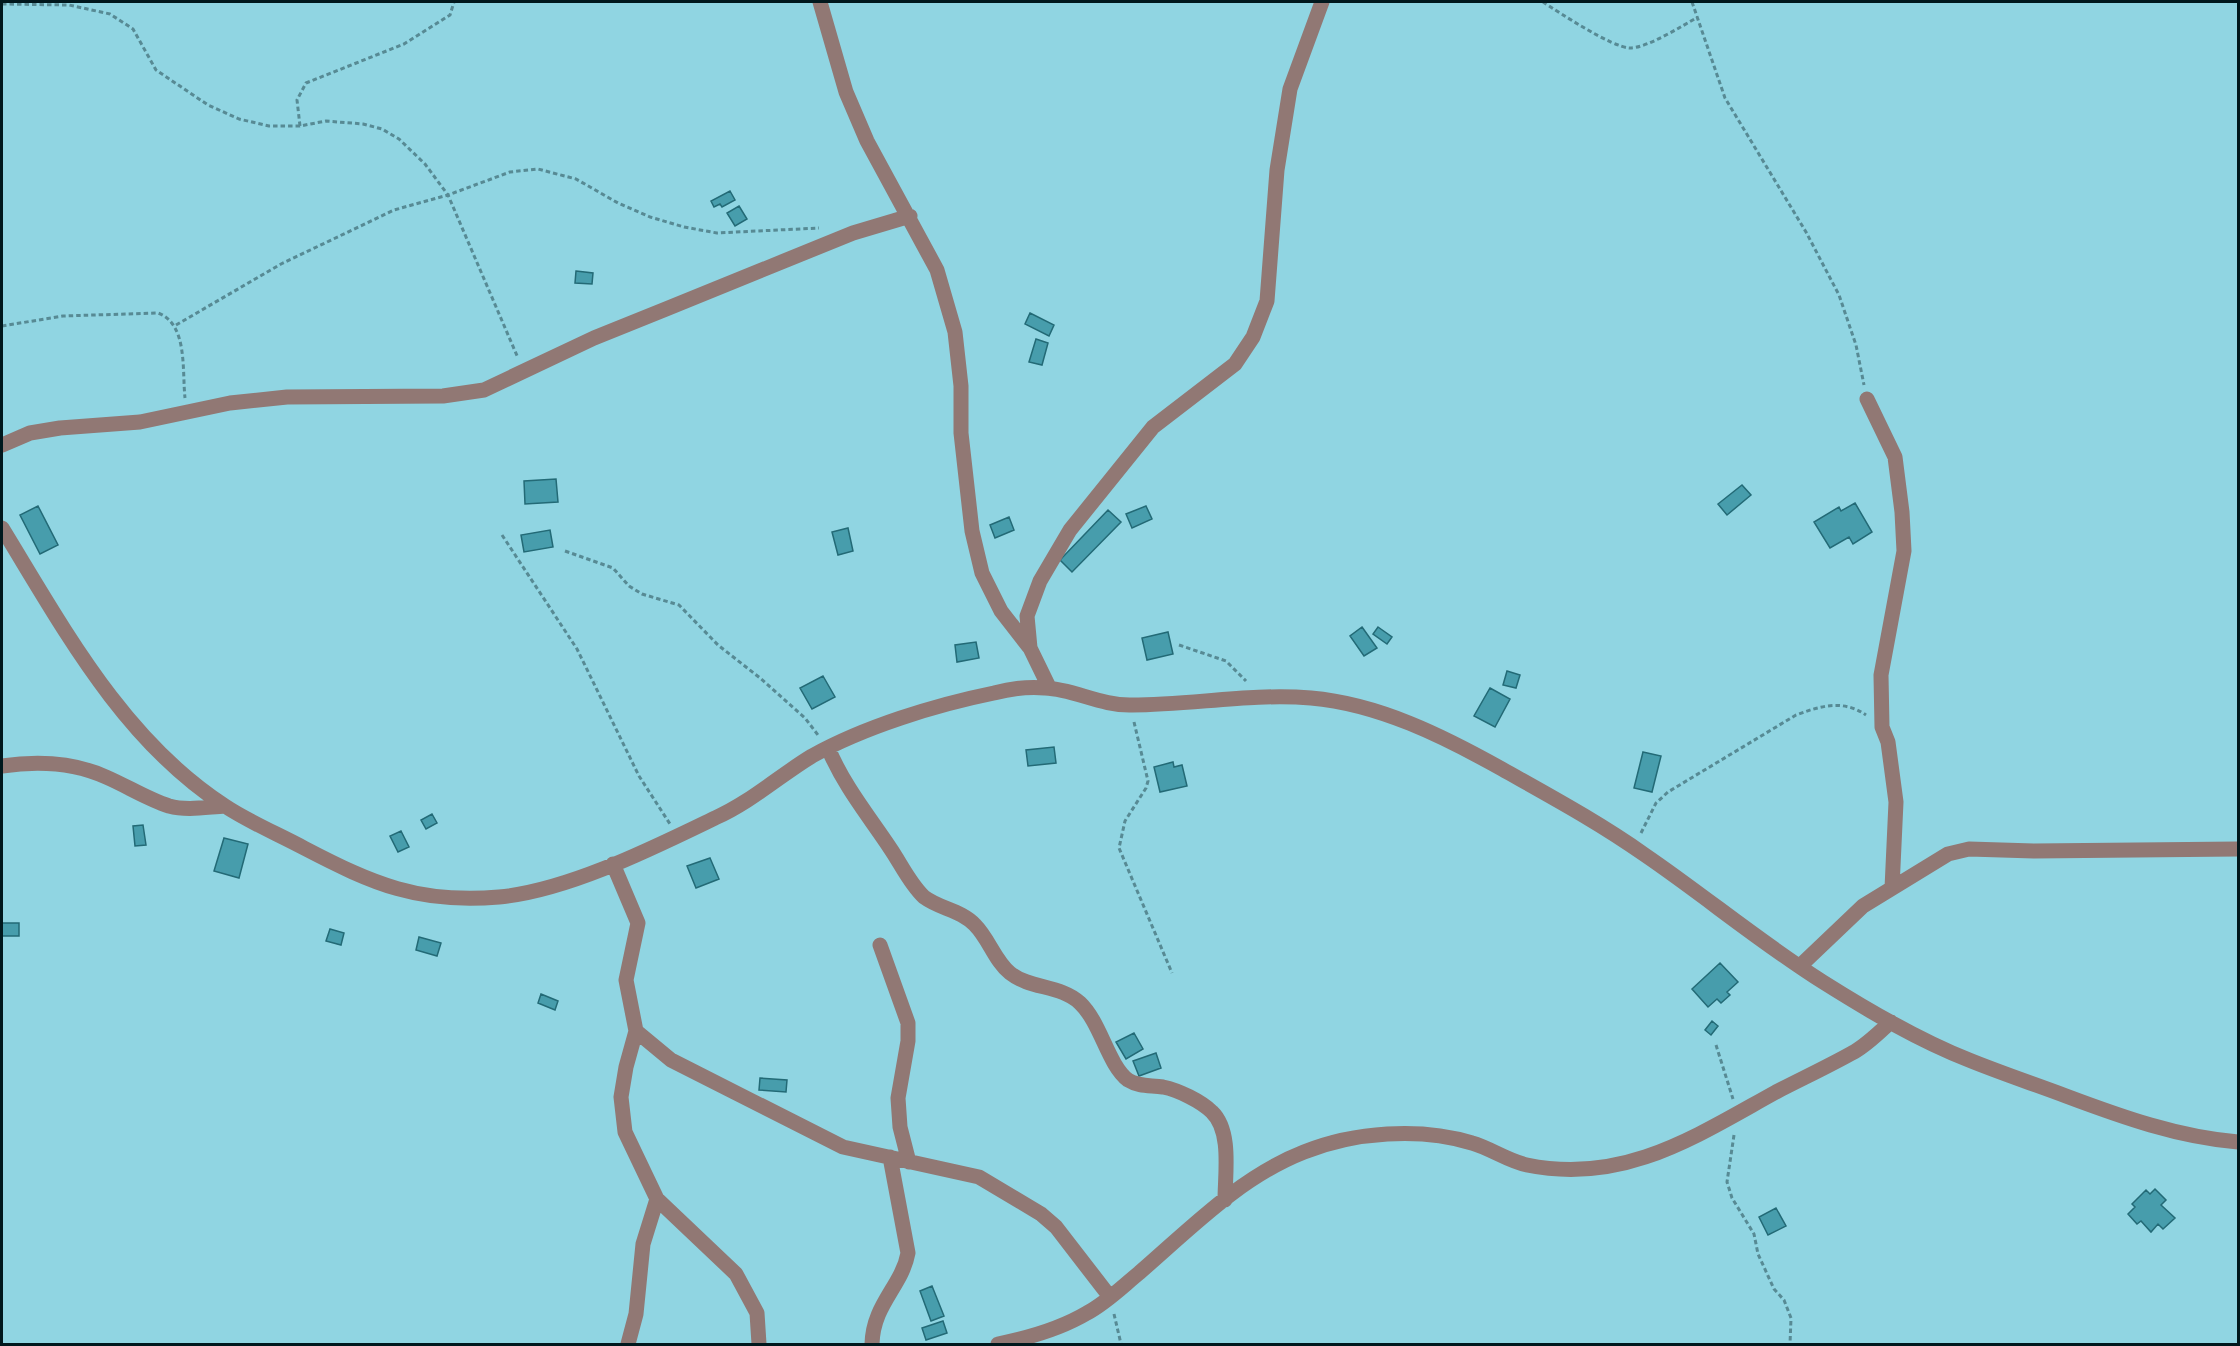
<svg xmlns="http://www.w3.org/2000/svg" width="2240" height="1346" font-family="'Libre Baskerville',serif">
<rect width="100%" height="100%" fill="#90d5e2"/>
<path fill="#479dac" stroke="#236a76" stroke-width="1.5" d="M730,191L735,200L722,207L720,204L714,207L711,201Z
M739,206L747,219L735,226L727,213Z
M576,271L593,273L592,284L575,283Z
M1030,313L1054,325L1049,336L1025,324Z
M1036,339L1048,343L1042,365L1029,362Z
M556,479L558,502L525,504L524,481Z
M1742,485L1751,495L1727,515L1718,504Z
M1855,503L1872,532L1853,544L1849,537L1830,548L1814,522L1839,507L1841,511Z
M38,506L58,545L40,554L20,515Z
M1146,506L1152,519L1132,528L1126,514Z
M1108,510L1121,522L1072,572L1060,560Z
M1009,517L1014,530L995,538L990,525Z
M848,528L853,551L838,555L832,532Z
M550,530L553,547L524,552L521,535Z
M1362,627L1377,648L1364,656L1350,636Z
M1378,627L1392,637L1387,644L1373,634Z
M1168,632L1173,654L1147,660L1142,638Z
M976,642L979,658L957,662L955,645Z
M1507,671L1520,675L1516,688L1503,685Z
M823,676L835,697L812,709L800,688Z
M1490,688L1510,699L1495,727L1474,716Z
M1054,747L1056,763L1028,766L1026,750Z
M1643,752L1661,756L1652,792L1634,788Z
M1173,762L1174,767L1182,765L1187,786L1160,792L1154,767Z
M432,814L437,823L426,829L421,820Z
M143,825L146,845L135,846L133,826Z
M401,831L409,847L398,852L390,836Z
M224,838L248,844L239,878L214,871Z
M710,858L719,879L696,888L687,866Z
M2,923H19V936H2Z
M330,929L344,933L341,945L326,941Z
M419,937L441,943L437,956L416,950Z
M1720,963L1738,982L1727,992L1730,995L1721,1003L1717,999L1708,1007L1692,989Z
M541,994L558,1001L555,1010L538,1003Z
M1712,1021L1718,1026L1711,1035L1705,1030Z
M1134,1033L1143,1049L1126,1059L1116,1042Z
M1156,1053L1161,1068L1139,1076L1133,1061Z
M760,1078L787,1080L786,1092L759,1090Z
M2155,1189L2166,1200L2161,1205L2175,1218L2163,1229L2158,1224L2151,1232L2141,1221L2137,1224L2128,1214L2135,1207L2132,1204L2146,1190L2150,1194Z
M1776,1208L1786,1226L1768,1235L1759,1217Z
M932,1286L944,1316L931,1321L920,1291Z
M943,1321L947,1333L926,1340L922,1328Z"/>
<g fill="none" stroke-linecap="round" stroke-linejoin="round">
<path stroke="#578a94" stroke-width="3" stroke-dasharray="4.5 3" stroke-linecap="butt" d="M1543,2C1560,13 1611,47 1630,48C1647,48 1682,26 1698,17
M1692,2L1725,98L1806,232L1839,295L1856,345L1864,385
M2,4L69,5L110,14L133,29L156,70L208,105L239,119L269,126H300L326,121L363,124L382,129L399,139L425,164L448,195L518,358
M300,126L297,100L306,83L404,44L450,15L454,2
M176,325L281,264L394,210L448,195L510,172L538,169L576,179L618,203L650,217L684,227L717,233L819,228
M2,326L63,316L158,313C188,324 182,370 185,398
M502,535L577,649L639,776L670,824
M565,551L613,568L629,586L642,594L679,605L718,645L760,678L805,718L818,735
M1179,645L1226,661L1246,681
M1134,722L1148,781L1146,788L1125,821L1119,848L1172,973
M1641,833L1656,803L1668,792L1796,715C1820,706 1843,699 1866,715
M1716,1045L1733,1099
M1734,1135L1727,1182L1732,1198L1754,1234L1758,1254L1774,1289L1784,1300L1791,1318L1790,1344
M1114,1314L1121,1344"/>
<path stroke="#917874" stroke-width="15" d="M820,2L846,92L867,141L937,270L955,332L961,386V433L972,531L982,573L1001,611L1029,647
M1867,399L1895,457L1902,512L1904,551L1881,675L1882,727L1888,742L1896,802L1892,888
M2,445L30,433L60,428L140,422L230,403L287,397L443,396L484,390L594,338L666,309L853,233L910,216
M2,528C64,629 123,740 225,806C249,822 278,834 304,848C373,884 419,904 499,897C567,891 653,848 715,818C751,802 779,776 812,756C864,727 935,705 994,693C1010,689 1028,686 1045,688C1074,689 1101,706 1132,705C1192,705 1251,693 1311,698C1379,704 1443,736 1502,769C1550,796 1600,823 1645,855C1705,896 1761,943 1823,982C1869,1011 1918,1040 1969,1060C2001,1073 2034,1084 2066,1096C2122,1117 2178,1137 2238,1142
M1049,687L1030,648L1027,616L1040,581L1070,530L1153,427L1235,364L1253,337L1267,301L1277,170L1290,89L1322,2
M828,748C844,786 868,815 890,848C901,864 910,884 924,897C940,909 961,910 975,925C989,939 995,961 1010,973C1030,989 1061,985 1080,1003C1101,1023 1108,1065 1128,1080C1139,1087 1151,1085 1163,1087C1178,1090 1201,1101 1212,1112C1232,1131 1225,1174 1225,1200
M2,766C36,761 73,762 106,777C127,786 147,799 169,806C187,811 207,807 225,806
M613,864L638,923L626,980L636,1031L626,1067L621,1097L625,1132L657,1199L736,1274L757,1313L759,1344
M880,945L908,1023V1041L898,1098L900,1127L909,1162
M1800,966L1863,906L1948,854L1969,849L2034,851L2238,849
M636,1031L671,1060L843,1147L979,1177L1041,1214L1056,1227L1110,1297
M628,1344L636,1314L643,1244L657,1199
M872,1344C873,1304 902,1286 908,1253L890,1157
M998,1344C1028,1338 1060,1329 1087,1313C1106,1303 1122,1287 1139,1273C1190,1229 1240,1177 1304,1152C1354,1132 1420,1127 1472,1143C1490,1148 1508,1161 1527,1165C1624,1185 1696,1136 1776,1092C1801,1079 1827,1067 1852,1053C1866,1046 1879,1032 1891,1022"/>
</g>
<rect width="2240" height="1346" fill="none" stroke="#00181d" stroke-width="6"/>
</svg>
